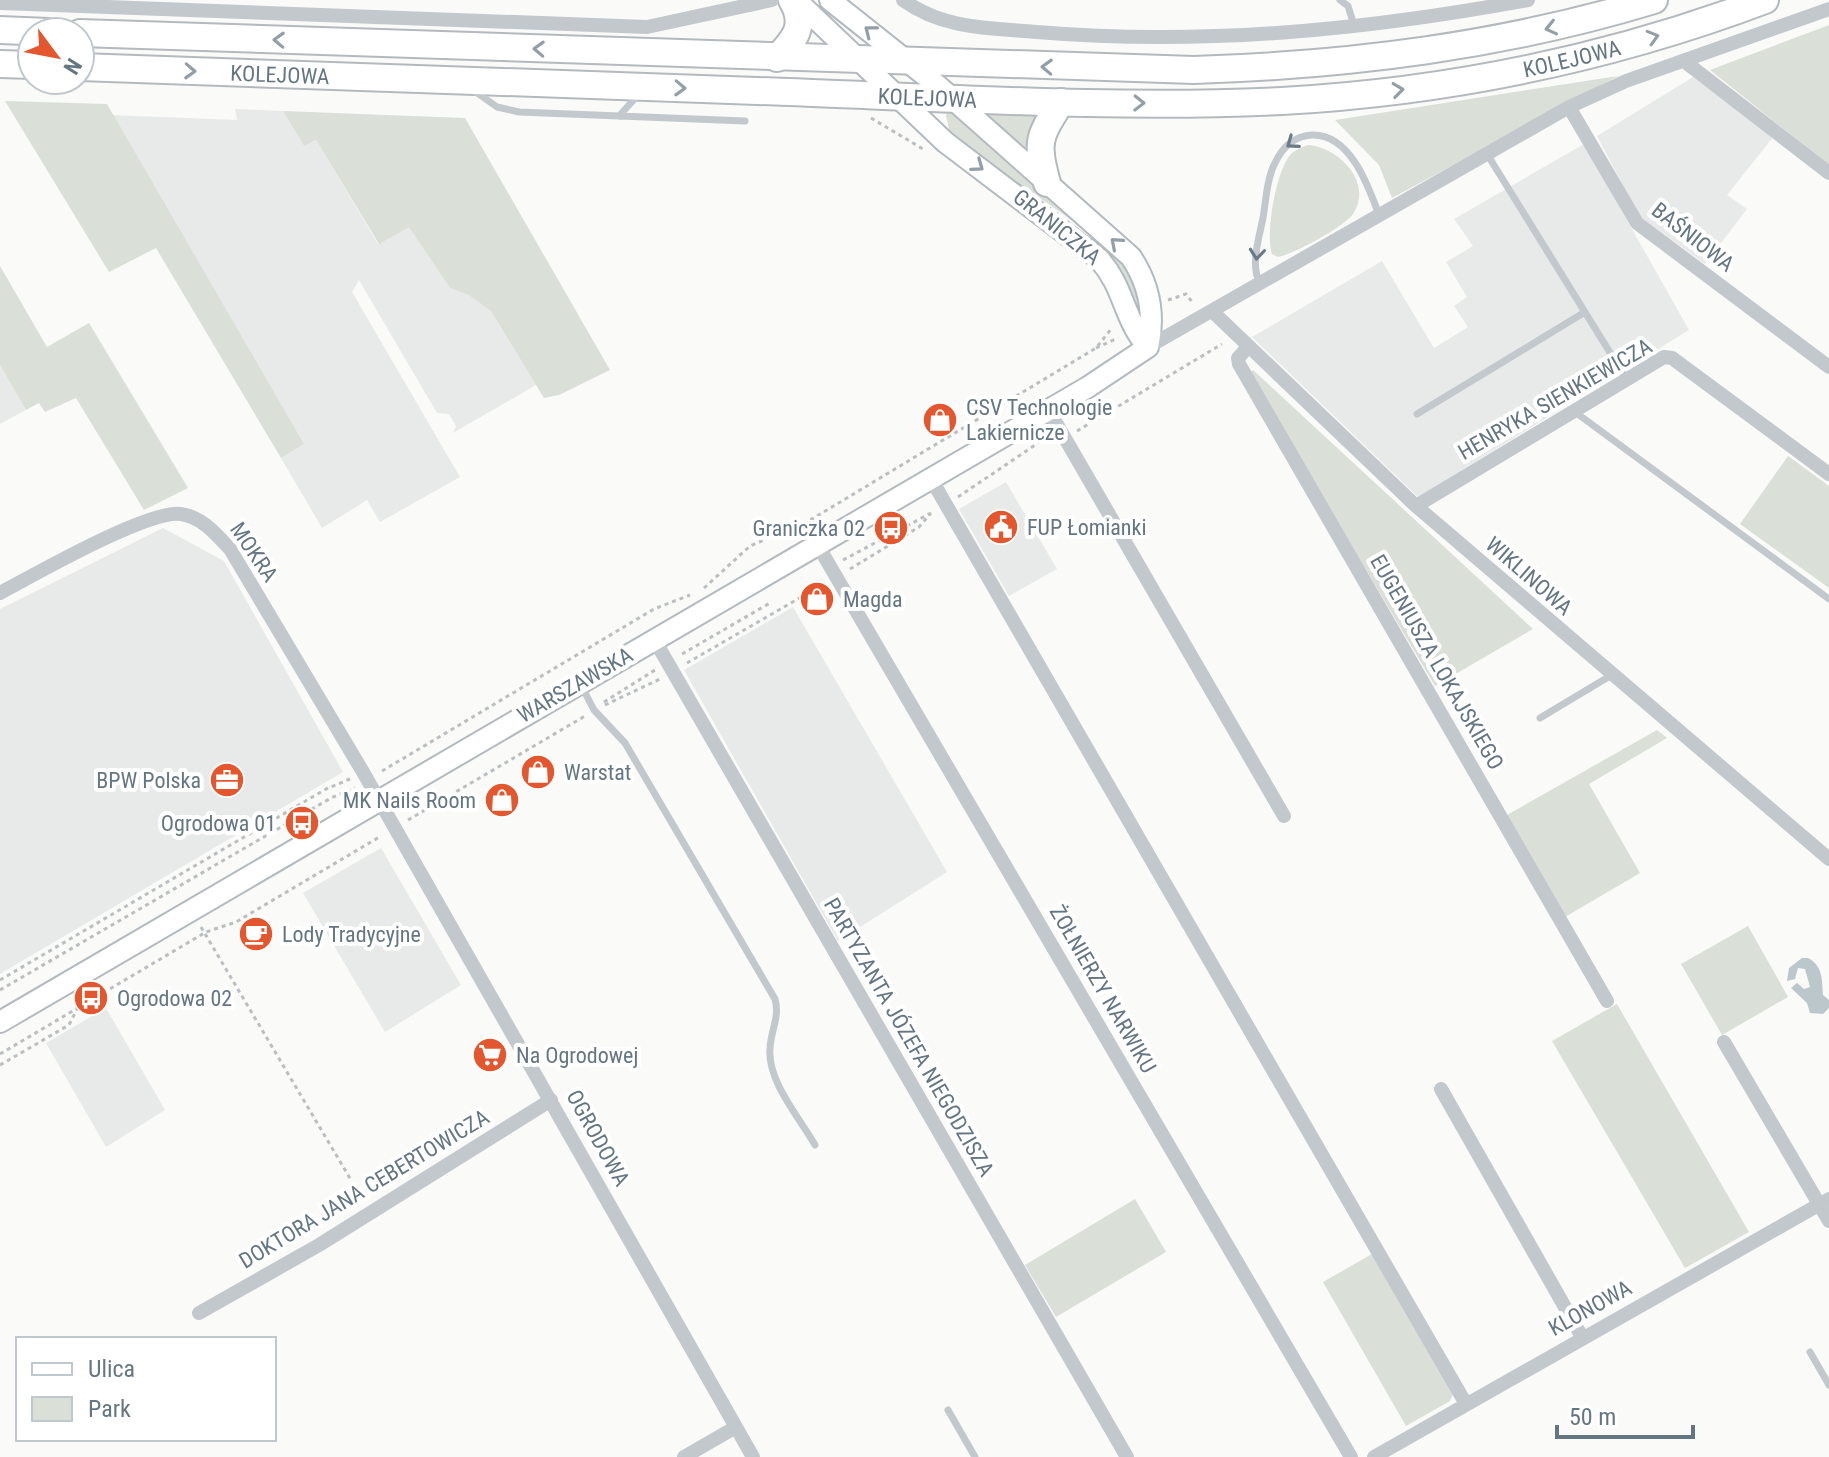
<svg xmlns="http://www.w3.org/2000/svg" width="1829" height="1457" font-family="'Roboto Condensed',sans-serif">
<rect width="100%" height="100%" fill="#fafaf8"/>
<path fill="#e8e9e9" d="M1693,77L1774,136L1727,195L1747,209L1705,264L1639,216L1597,136Z
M235,109L283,111L304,146L316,140L378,244L409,226L450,288L469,294L491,311L536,385L453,433L456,426L449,414L437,413L359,280L352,292L460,477L380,522L367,500L322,528L281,458L304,444L110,115L237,120Z
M1584,144L1689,330L1418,497L1252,337L1382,261L1434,348L1468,327L1454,306L1467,297L1446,262L1473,246L1454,219Z
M0,365L26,410L0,424Z
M1006,482L1057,569L1009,596L959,509Z
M163,528L224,561L343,772L0,974V609Z
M793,607L947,872L838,941L684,670Z
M381,848L461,985L385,1032L303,893Z
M106,1008L165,1110L106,1147L46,1043Z"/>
<path fill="#dadfd7" d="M1829,25V165L1710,70Z
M1618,76L1392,198L1379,165L1335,120Z
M5,101L107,104L304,444L281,458L156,248L109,272Z
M949,107L1125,263L1139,297L1140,309L1136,308C1122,226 1003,188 950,133L946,116Z
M283,111L465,118L610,370L559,395L544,398L491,311L469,295L450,288L409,227L379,244L316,140L304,146Z
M983,112H1042L1030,151Z
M1308,145C1338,147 1374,182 1353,214C1344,227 1294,254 1278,257L1272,254C1265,234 1276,170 1291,154C1295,150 1302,147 1308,145Z
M0,266L47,347L89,323L188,488L144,510L76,398L45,412L39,403L26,410L0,365Z
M1253,370L1533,629L1435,686L1249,373Z
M1788,456L1829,486V588L1740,524Z
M1657,730L1667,738L1589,784L1640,873L1565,917L1507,815Z
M1748,926L1788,997L1722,1035L1681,964Z
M1617,1004L1749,1232L1685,1268L1552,1041Z
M1135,1199L1166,1252L1056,1317L1025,1265Z
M1372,1254L1453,1394L1450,1401L1406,1426L1323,1282Z"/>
<path fill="#bbc7cb" d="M1802,958H1808C1823,966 1822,980 1823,995L1829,1000V1008L1823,1014L1810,1013L1807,1003L1791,988L1797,983L1804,989L1810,987L1805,969L1798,968L1795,979L1787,981L1789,968Z"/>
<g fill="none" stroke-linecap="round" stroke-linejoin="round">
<g stroke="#b3babf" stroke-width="24">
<path id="secondary" d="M796,0L945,142L1099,259C1125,288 1123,319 1148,347
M830,0L937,85L1131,257C1149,284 1155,315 1148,347
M0,1022L1088,387L1148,347"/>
</g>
<g stroke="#b4b9bd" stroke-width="30">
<g id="highway">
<path d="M0,30L48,32"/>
<path d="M80,33L1194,70C1350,65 1503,46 1654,0"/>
<path d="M777,58C795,39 807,25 792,0"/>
<path d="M0,64L32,65"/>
<path id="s1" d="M80,67C316,76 552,84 788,92C952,98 1118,109 1282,101C1446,92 1611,58 1765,0"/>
<path d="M1047,183C1036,142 1038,138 1061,102"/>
</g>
</g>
<path stroke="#bbbfc2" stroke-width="3" stroke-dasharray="4 4" stroke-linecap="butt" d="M871,118L923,149
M1168,300L1186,294L1192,302
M1096,348L1118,338
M1077,431L1222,344
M958,497L1047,437
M843,560L931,513
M850,569L919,527L931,513
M704,588L750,546L812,519L1096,348L1112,328
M682,654L770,603
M687,663L822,585
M604,702L655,670
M605,705L660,679
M382,771L654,609L690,595
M408,820L585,716
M201,927L351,1180
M0,980L326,789L350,779
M0,990L331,798L355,788
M0,1054L206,932L236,922L381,836
M0,1065L69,1025L77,1009"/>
<path stroke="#c3c8cc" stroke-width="7" d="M1340,0L1348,6L1354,25
M473,90L497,107L519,112L745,121
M619,116L639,94
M1487,154L1627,380
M1260,284C1250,265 1259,238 1263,218C1266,200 1267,178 1275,163C1282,148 1294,136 1312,135C1350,134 1368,185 1379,215
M1575,412L1829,599
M1417,414L1585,312
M581,685L594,710L625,743L775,999C780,1017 771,1030 770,1048C767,1081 799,1117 815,1145
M1540,718L1610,676
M1810,1352L1829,1385
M948,1410L975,1457"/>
<path stroke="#c3c8cc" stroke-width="14" d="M903,0C943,29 989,28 1037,32C1202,46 1365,30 1528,0
M0,3L647,27L772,0
M1684,61L1829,173
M1569,107L1637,223L1829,367
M1213,312L1416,506L1829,859
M1148,347L1569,107L1626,81L1829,9
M1248,347L1238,358L1239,364L1607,1001
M1048,409L1284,816
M930,477L1466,1404
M1416,506L1664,357L1672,358L1829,474
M817,544L1351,1457
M0,593C34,575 147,510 181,514C202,517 216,534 230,549L363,772L753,1457
M654,639L1127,1457
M1724,1042L1829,1221
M1441,1089L1582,1337
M199,1313L319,1245L551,1100
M684,1457L736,1427
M1374,1457L1829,1199"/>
<use href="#secondary" stroke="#fff" stroke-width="20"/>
<use href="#highway" stroke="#fff" stroke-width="26"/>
</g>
<defs><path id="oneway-chevron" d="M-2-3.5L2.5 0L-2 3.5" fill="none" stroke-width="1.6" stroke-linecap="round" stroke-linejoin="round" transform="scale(2)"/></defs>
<g stroke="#939fa8">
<use href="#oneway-chevron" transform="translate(1551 28) rotate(167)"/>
<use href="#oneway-chevron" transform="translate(870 31) rotate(-142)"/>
<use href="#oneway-chevron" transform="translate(1653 37) rotate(-16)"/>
<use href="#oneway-chevron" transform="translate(279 40) rotate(-178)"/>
<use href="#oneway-chevron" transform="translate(539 49) rotate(-178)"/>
<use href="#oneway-chevron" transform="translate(1047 67) rotate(-178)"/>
<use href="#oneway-chevron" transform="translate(190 71) rotate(2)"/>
<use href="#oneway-chevron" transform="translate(680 88) rotate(2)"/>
<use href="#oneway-chevron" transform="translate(1398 90) rotate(-7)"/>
<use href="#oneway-chevron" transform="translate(1139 103) rotate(1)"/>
<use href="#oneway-chevron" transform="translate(978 166) rotate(36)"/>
<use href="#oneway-chevron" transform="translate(1116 243) rotate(-139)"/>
</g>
<g stroke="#6a7a87">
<use href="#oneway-chevron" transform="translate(1292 143) rotate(144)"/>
<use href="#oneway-chevron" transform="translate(1257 254) rotate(96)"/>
</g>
<defs>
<g id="shop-disc" transform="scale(1.8)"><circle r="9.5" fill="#e4572e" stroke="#fff"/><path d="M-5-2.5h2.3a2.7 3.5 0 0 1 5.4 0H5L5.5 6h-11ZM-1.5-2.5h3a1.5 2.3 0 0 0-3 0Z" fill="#fff"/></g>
<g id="civic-disc" transform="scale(1.8)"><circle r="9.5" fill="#e4572e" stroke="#fff"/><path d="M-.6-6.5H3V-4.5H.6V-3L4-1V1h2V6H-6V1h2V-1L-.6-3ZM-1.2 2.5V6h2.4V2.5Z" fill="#fff"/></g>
<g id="bus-disc" transform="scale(1.8)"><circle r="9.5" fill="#e4572e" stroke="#fff"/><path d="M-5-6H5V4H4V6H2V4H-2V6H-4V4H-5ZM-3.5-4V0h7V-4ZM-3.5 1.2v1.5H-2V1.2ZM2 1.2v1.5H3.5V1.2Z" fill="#fff"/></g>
<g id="office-disc" transform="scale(1.8)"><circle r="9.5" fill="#e4572e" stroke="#fff"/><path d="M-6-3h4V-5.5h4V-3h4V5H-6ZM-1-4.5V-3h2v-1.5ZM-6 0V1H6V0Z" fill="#fff"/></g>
<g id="cafe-disc" transform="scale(1.8)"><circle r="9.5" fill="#e4572e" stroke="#fff"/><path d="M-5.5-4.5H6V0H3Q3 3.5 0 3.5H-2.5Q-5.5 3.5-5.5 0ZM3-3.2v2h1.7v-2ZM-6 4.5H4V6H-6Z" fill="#fff"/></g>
<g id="supermarket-disc" transform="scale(1.8)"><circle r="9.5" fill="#e4572e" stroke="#fff"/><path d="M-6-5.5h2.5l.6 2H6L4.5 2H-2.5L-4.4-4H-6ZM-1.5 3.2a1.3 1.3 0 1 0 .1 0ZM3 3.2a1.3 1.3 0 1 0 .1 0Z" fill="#fff"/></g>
</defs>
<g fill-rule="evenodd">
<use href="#shop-disc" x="940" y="420"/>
<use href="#civic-disc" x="1001" y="527"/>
<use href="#bus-disc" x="891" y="528"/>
<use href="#shop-disc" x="817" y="599"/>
<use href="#shop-disc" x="538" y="772"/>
<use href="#office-disc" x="227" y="780"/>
<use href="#shop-disc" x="502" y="800"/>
<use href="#bus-disc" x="302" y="823"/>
<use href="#cafe-disc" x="256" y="934"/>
<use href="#bus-disc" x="91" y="998"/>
<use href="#supermarket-disc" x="490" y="1055"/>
</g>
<g text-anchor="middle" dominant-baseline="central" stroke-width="8" stroke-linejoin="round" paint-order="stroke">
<g font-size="22" fill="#657683" stroke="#fff">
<text stroke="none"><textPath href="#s1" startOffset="1496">KOLEJOWA</textPath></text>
<text stroke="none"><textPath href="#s1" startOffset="200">KOLEJOWA</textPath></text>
<text stroke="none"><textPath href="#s1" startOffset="848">KOLEJOWA</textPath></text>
<text transform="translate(1057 227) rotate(39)">GRANICZKA</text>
<text transform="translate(1693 237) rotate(38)">BAŚNIOWA</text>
<text transform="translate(1555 399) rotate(-30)">HENRYKA SIENKIEWICZA</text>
<text transform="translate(254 552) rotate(56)">MOKRA</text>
<text transform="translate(1529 576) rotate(41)">WIKLINOWA</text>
<text transform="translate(1437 662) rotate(60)">EUGENIUSZA LOKAJSKIEGO</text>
<text transform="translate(575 685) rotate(-30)">WARSZAWSKA</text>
<text transform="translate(1103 989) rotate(60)">ŻOŁNIERZY NARWIKU</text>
<text transform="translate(909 1037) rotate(60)">PARTYZANTA JÓZEFA NIEGODZISZA</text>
<text transform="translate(598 1138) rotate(61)">OGRODOWA</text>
<text transform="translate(364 1189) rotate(-31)">DOKTORA JANA CEBERTOWICZA</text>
<text transform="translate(1590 1308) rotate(-29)">KLONOWA</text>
</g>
<g font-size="22" fill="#657683" stroke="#fff" text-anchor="start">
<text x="966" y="407">CSV Technologie<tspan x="966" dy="25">Lakiernicze</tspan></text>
<text x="1027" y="527">FUP Łomianki</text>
<text x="865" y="528" text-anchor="end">Graniczka 02</text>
<text x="843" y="599">Magda</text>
<text x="564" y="772">Warstat</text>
<text x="201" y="780" text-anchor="end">BPW Polska</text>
<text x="476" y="800" text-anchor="end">MK Nails Room</text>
<text x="276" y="823" text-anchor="end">Ogrodowa 01</text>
<text x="282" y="934">Lody Tradycyjne</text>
<text x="117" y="998">Ogrodowa 02</text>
<text x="516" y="1055">Na Ogrodowej</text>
</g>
</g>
<rect x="16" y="1337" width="260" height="104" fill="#ffffff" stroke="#c1c8cd" stroke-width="2"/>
<rect x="32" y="1363" width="40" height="12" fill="#ffffff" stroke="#c1c8cd" stroke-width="2"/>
<text x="88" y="1377" font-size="24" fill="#657683">Ulica</text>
<rect x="32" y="1397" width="40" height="24" fill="#dadfd7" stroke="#c1c8cd" stroke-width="2"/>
<text x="88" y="1417" font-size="24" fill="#657683">Park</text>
<g transform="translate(56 56) rotate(122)"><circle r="38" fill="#ffffff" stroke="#c1c8cd" stroke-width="2"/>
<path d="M0-6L14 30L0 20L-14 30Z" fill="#e4572e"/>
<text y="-12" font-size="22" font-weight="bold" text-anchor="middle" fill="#657683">N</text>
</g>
<path d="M1557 1425v12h136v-12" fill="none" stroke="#657683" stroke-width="4"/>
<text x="1569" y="1425" font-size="24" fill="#657683" stroke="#ffffff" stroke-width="6" paint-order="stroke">50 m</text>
</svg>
